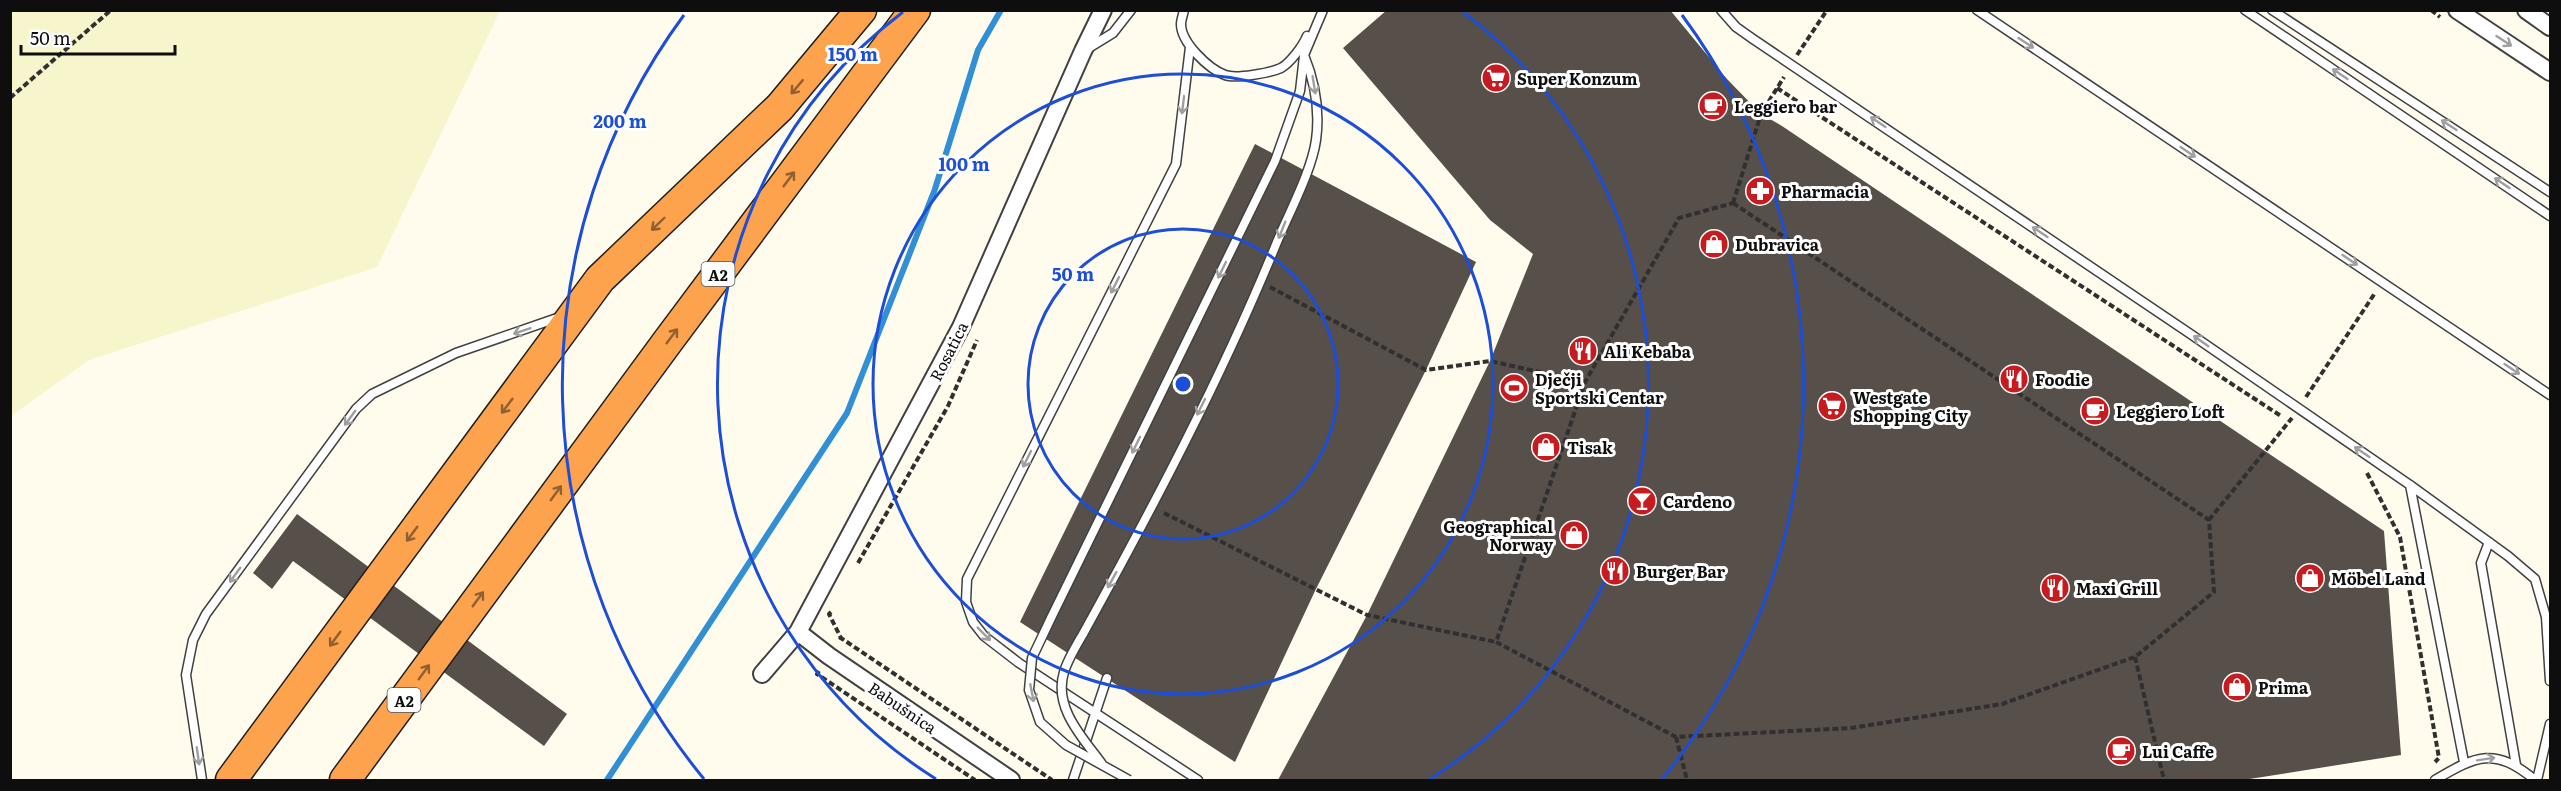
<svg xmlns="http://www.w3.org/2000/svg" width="2561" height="791" font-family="Literata,serif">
<rect width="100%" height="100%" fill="#fffcee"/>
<path fill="#f7f5cc" d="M11,10H500V11L377,267L89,360L11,416Z"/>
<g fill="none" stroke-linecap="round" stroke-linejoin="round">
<path stroke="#318fd6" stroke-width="6" d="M607,780L847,413L935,189L978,50L1001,10"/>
</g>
<path fill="#574f49" d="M1387,10H1670L1727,79L1761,114L1782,126L2384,531L2401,755L2243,780H1278L1367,615L1490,361L1533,254L1490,220L1343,48Z
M1255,144L1476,262L1426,370L1315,591L1235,762L1020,622Z
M297,514L567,714L544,746L293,561L272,589L253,573Z"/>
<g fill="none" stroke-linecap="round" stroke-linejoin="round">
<g stroke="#414141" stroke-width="11">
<path id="lane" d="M1184,10C1183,15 1181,20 1181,24C1181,43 1209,69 1225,75C1236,79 1270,73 1281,68C1290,63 1303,46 1307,36
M1721,10L1736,27L1753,39L2189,333L2410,485L2508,556L2535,579L2546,617L2550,681
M1977,10L2550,395
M2245,10L2550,216
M2272,10L2550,192
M1190,47L1176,164L967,579L966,602L973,622L984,636L1019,663L1198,780
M1087,49L1113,33L1131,10
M2410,485L2464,762
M2489,542L2481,563L2516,765
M1051,618L1275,161L1300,91L1304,56
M1083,634C1153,507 1222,377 1277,242C1289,213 1312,170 1316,140C1320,111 1315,82 1304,55L1323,10
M202,780L186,675L193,640L206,614L356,409L372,394L456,353L560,317
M1073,780L1107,678
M2435,780C2477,755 2495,747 2535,780
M2537,780L2550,724"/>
</g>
<g stroke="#414141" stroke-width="20">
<path id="street" d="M2457,10L2550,72
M2526,10L2550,27
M798,632L829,656L1011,780
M762,674L798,632L961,327L1083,51L1103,10"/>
</g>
<g stroke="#1f1f1f" stroke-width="33">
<path id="highway" d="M231,780L600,279L780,107L861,10
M345,780L668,341L915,10"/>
</g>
<path stroke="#303030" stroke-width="4" stroke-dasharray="6 3" stroke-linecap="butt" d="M2431,10L2440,17
M1797,55L1827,10
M1777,88L2281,416
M10,98L111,10
M1733,203L2209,520L2214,592L2135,657L2002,704L1851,728L1676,737L1496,642L1585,382L1679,218Z
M1733,203L1761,114L1784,77
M1270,287L1426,370L1490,361L1585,382
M2306,397L2375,293
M2367,473L2400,537L2439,758L2435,762
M1164,513L1367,615L1496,642
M2209,520L2292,418
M858,563L948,406L977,340
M831,612L829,614L841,638
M840,640L841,638L1052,780
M2135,657L2164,780
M819,671L817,674L975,780
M1676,737L1687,780"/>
<use href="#lane" stroke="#fff" stroke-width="8"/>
<use href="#street" stroke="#fff" stroke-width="16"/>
<use href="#highway" stroke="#fda34e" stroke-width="30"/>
<g stroke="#414141" stroke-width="11" stroke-linecap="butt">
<path id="lane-bridge" d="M1051,618L1032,658L1029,690L1040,722L1066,745L1129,780
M1083,634C1076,646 1068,659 1064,672C1053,708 1083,738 1102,764"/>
</g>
<use href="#lane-bridge" stroke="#fff" stroke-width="8"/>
</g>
<defs><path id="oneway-shaft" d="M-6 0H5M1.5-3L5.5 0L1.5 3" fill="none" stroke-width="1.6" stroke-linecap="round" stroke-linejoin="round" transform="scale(1.5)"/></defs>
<g stroke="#9f9f9f">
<use href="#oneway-shaft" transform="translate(2504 41) rotate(33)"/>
<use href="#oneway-shaft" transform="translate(2026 43) rotate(33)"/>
<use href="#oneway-shaft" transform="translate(2340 74) rotate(-146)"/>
<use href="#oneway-shaft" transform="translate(1314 85) rotate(81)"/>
<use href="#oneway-shaft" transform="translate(1183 105) rotate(97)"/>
<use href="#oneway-shaft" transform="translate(1878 122) rotate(-146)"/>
<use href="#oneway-shaft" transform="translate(2449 125) rotate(-147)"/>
<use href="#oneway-shaft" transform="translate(2188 152) rotate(34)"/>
<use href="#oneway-shaft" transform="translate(2502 183) rotate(-146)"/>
<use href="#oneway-shaft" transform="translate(1282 230) rotate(112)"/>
<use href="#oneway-shaft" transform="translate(2040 232) rotate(-146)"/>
<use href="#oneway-shaft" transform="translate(2350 260) rotate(34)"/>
<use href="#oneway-shaft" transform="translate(1222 270) rotate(116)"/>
<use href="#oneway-shaft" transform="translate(1115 285) rotate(117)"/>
<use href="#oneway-shaft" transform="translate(522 331) rotate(161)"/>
<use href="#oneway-shaft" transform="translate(2201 341) rotate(-145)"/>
<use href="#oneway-shaft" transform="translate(2512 369) rotate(34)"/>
<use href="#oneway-shaft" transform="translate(1201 407) rotate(116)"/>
<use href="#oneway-shaft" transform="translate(350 418) rotate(126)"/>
<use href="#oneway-shaft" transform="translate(1136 445) rotate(116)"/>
<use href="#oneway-shaft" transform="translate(2362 452) rotate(-146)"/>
<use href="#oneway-shaft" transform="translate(1027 459) rotate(117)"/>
<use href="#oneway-shaft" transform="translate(235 575) rotate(126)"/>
<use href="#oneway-shaft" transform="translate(1112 580) rotate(119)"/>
<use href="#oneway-shaft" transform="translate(984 634) rotate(45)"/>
<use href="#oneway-shaft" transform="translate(1032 693) rotate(79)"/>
<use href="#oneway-shaft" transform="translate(198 756) rotate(82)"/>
<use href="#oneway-shaft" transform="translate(2486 759) rotate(-9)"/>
</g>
<g stroke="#916031">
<use href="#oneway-shaft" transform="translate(797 87) rotate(130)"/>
<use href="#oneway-shaft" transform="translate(789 179) rotate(-53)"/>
<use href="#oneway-shaft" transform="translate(658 224) rotate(136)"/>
<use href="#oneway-shaft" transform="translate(672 336) rotate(-53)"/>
<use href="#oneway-shaft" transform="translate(507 406) rotate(127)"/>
<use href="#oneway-shaft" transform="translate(556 493) rotate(-54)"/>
<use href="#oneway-shaft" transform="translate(412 534) rotate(126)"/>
<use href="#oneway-shaft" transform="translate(478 599) rotate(-54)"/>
<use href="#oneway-shaft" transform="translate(335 639) rotate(126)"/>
<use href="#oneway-shaft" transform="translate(424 672) rotate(-54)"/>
</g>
<g fill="none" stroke="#1d4ed8" stroke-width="3">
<circle cx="1183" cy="384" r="155"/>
<circle cx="1183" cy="384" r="310"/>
<path d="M936 779A466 466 0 0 1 903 12M1463 12A466 466 0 0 1 1430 779"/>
<path d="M704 779A621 621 0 0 1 684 15M1682 15A621 621 0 0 1 1662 779"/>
</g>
<defs>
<g id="supermarket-disc" transform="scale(1.5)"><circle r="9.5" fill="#c71c1f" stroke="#fff"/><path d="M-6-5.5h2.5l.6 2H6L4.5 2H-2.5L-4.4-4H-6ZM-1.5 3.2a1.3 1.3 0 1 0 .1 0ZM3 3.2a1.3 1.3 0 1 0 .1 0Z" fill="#fff"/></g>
<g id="cafe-disc" transform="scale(1.5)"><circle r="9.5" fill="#c71c1f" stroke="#fff"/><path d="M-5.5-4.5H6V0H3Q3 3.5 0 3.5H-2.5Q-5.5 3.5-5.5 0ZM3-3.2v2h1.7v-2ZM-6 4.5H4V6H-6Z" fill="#fff"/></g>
<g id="pharmacy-disc" transform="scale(1.5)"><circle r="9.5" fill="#c71c1f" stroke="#fff"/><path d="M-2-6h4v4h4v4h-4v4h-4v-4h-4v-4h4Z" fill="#fff"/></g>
<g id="shop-disc" transform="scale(1.5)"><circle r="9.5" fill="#c71c1f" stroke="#fff"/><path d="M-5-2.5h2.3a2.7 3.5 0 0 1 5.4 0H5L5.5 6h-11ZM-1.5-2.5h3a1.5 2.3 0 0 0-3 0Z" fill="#fff"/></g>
<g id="restaurant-disc" transform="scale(1.5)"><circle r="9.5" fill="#c71c1f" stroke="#fff"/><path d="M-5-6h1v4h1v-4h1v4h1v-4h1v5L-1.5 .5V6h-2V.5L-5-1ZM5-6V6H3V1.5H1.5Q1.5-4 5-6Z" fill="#fff"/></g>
<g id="stadium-disc" transform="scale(1.5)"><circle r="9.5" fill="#c71c1f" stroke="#fff"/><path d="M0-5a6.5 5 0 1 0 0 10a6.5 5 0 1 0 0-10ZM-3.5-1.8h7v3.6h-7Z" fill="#fff"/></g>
<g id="bar-disc" transform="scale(1.5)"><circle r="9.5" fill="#c71c1f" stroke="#fff"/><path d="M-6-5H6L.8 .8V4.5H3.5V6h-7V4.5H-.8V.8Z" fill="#fff"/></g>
</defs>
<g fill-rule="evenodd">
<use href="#supermarket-disc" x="1496" y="78"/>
<use href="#cafe-disc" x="1713" y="106"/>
<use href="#pharmacy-disc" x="1760" y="191"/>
<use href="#shop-disc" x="1714" y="244"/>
<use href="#restaurant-disc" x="1583" y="351"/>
<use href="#restaurant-disc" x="2014" y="379"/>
<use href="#stadium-disc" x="1514" y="388"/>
<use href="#supermarket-disc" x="1832" y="406"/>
<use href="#cafe-disc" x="2095" y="411"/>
<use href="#shop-disc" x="1546" y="447"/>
<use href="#bar-disc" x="1642" y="501"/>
<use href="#shop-disc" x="1574" y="535"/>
<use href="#restaurant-disc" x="1615" y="571"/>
<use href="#shop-disc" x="2310" y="578"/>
<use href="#restaurant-disc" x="2055" y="588"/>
<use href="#shop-disc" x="2237" y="687"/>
<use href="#cafe-disc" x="2121" y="751"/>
</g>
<g text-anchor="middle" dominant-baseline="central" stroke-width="6" stroke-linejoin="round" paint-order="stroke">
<g fill="#fff" stroke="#565656" stroke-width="1.5">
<rect x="701.5" y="262" width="33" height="24" rx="4.5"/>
<rect x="387.5" y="688" width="33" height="24" rx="4.5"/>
</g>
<g font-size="15" font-weight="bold" fill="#0e0e0e">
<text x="718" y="274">A2</text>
<text x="404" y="700">A2</text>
</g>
<g font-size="16" font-weight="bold" fill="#0e0e0e" stroke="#fff" text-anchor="start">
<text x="1517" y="78">Super Konzum</text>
<text x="1734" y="106">Leggiero bar</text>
<text x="1781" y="191">Pharmacia</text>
<text x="1735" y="244">Dubravica</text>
<text x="1604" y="351">Ali Kebaba</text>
<text x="1535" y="379">Dječji<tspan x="1535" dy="18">Sportski Centar</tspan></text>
<text x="2035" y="379">Foodie</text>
<text x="1853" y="397">Westgate<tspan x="1853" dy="18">Shopping City</tspan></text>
<text x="2116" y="411">Leggiero Loft</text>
<text x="1567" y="447">Tisak</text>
<text x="1663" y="501">Cardeno</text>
<text x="1553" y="526" text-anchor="end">Geographical<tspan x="1553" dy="18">Norway</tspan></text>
<text x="1636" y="571">Burger Bar</text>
<text x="2331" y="578">Möbel Land</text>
<text x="2076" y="588">Maxi Grill</text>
<text x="2258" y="687">Prima</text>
<text x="2142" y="751">Lui Caffe</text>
</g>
<g font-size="16" fill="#0e0e0e" stroke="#fff">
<text transform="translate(948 351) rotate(-63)">Rosatica</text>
<text transform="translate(903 707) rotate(34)">Babušnica</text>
</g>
</g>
<circle cx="1183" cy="384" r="9" fill="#1d4ed8" stroke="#fff" stroke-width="3"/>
<g font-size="18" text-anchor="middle" font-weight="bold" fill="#1d4ed8" stroke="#fff" stroke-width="6" stroke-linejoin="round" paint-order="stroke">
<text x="853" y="61">150 m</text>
<text x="620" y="128">200 m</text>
<text x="964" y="171">100 m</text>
<text x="1073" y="281">50 m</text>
</g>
<rect width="2561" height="791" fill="none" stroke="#0e0e0e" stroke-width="24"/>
<path d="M21 45v9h154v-9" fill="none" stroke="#0e0e0e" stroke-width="3"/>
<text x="30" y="45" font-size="18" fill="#0e0e0e" stroke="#ffffff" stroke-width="4.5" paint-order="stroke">50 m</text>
</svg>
